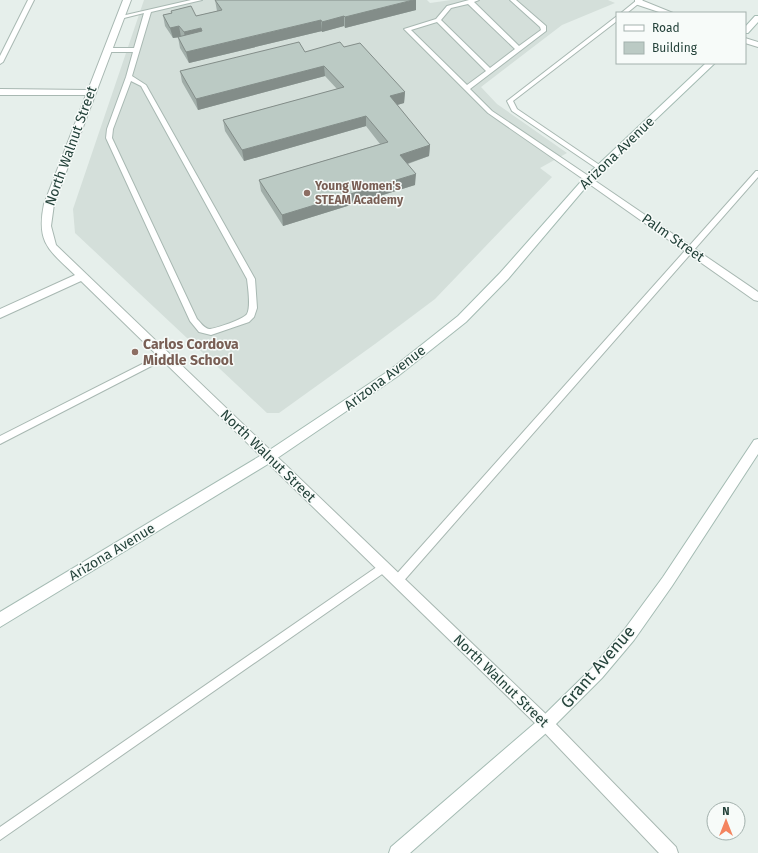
<svg xmlns="http://www.w3.org/2000/svg" width="758" height="853" font-family="'Fira Sans',sans-serif">
<rect width="100%" height="100%" fill="#e6efeb"/>
<path fill="#d4dfda" d="M144,0H427L430,3L451,0H608L615,3L562,25L481,87L497,104L567,153L540,168L552,177L435,299L375,344L279,413H267L75,233L73,209Z"/>
<g fill="none" stroke-linecap="round" stroke-linejoin="round">
<g stroke="#a8b8b2" stroke-width="2">
<path id="service" d="M28,0H34L3,62L0,64V56Z
M191,0H202L151,12L132,76L146,85L255,279L257,308L254,317L249,322L211,335L199,332L190,321L106,138L107,129L126,77L133,52H107L104,50L107,48H134L144,13L120,19L117,17ZM131,81L141,86L247,279C248,287 251,307 247,314C244,319 215,329 209,329C204,328 201,323 197,319L112,138L113,129Z
M469,0H479L474,2L519,46L541,30L540,27L510,0H516L546,26V31L470,89L492,111L590,177V181H586L488,113L404,29L436,19L447,6ZM468,4L515,49L490,68L441,20L451,8ZM437,22L486,71L467,85L411,30Z
M637,0H643L627,13H621Z
M617,16V21L513,101L517,109L601,166V170H599L512,111L507,101Z
M756,171H758V177L401,584L397,586L393,584L392,581L393,578Z
M164,353L168,356L167,358L0,444V436Z
M384,562L388,564L389,567L388,570L0,840V827Z"/>
</g>
<g stroke="#a8b8b2" stroke-width="2">
<path id="minor" d="M123,0H131L54,204L51,226L56,245L551,719L676,847L678,853H659L541,729L81,281L0,318V309L75,275C49,250 36,243 44,204L86,95H0V89L88,90Z
M635,0H641L673,13H662L635,4Z
M745,38L758,42V47L745,43Z
M588,176L758,292V301L754,300L585,181L583,179Z"/>
</g>
<g stroke="#a4bbb3" stroke-width="2">
<path id="secondary" d="M755,16H758V22L748,33H745V27Z
M706,63H715L591,181L508,279L466,322L398,376L273,461L0,627V612L265,453L390,370L458,316L500,273L585,177Z
M758,439V454L672,586L634,640L602,678L553,727L410,853H389L391,847L542,717L592,668L624,630L663,577L754,440Z"/>
</g>
<use href="#service" fill="#fff" fill-rule="evenodd"/>
<use href="#minor" fill="#fff" fill-rule="evenodd"/>
<use href="#secondary" fill="#fff" fill-rule="evenodd"/>
</g>
<path fill="#a1aea9" d="M215,0L416,10L345,28L344,26L322,32V31L189,63L180,48L178,37L173,38L165,26L163,15L172,13L171,11L196,16L217,11Z
M344,47L405,92L404,103L397,105L430,145L429,156L408,164L415,185L283,226L261,191L259,180L380,144L366,126L244,161L225,131L223,120L337,89L325,76L198,110L182,82L180,71L305,52Z"/>
<path fill="#838d89" d="M413,0H416V10L345,28V17Z
M344,16V26L322,32V22Z
M321,20L322,31L189,63L186,52Z
M179,26L181,37L173,38L170,28Z
M201,28L203,39L186,43L184,32Z
M324,66L325,76L198,110L196,99Z
M405,92L404,103L390,107V96Z
M366,116V126L244,161L242,150Z
M430,145L429,156L400,166V155Z
M416,174L415,185L283,226L282,215Z"/>
<path fill="#bbcac4" stroke="#838d89" d="M215,0H413L345,17L344,16L322,22L321,20L186,52L178,37L202,31L201,28L184,32L179,26L170,28L163,15L172,13L171,11L191,6L196,16L222,10Z
M299,42L305,52L340,42L344,47L360,43L405,92L390,96L430,145L400,155L416,174L282,215L259,180L388,142L366,116L242,150L223,120L344,87L324,66L196,99L180,71Z"/>
<g fill="#8d6e63" stroke="#f7fbf9" stroke-width="1.5">
<circle cx="307" cy="193" r="4"/>
<circle cx="135" cy="352" r="4"/>
</g>
<g text-anchor="middle" dominant-baseline="central" stroke-width="3" stroke-linejoin="round" paint-order="stroke">
<g font-size="12" font-weight="bold" fill="#785e54" stroke="#f7fbf9" text-anchor="start">
<text x="315" y="186">Young Women's<tspan x="315" dy="14">STEAM Academy</tspan></text>
</g>
<g font-size="14" fill="#24423a" stroke="#f7fbf9">
<text transform="translate(71 146) rotate(-70)">North Walnut Street</text>
<text transform="translate(617 153) rotate(-44)">Arizona Avenue</text>
<text transform="translate(673 238) rotate(35)">Palm Street</text>
<text transform="translate(385 378) rotate(-37)">Arizona Avenue</text>
<text transform="translate(268 456) rotate(44)">North Walnut Street</text>
<text transform="translate(112 552) rotate(-31)">Arizona Avenue</text>
<text transform="translate(501 681) rotate(44)">North Walnut Street</text>
</g>
<g font-size="14" font-weight="bold" fill="#785e54" stroke="#f7fbf9" text-anchor="start">
<text x="143" y="344">Carlos Cordova<tspan x="143" dy="16">Middle School</tspan></text>
</g>
<g font-size="17" fill="#24423a" stroke="#f7fbf9">
<text transform="translate(598 667) rotate(-49)">Grant Avenue</text>
</g>
</g>
<rect x="616" y="12" width="130" height="52" fill="#f7fbf9" stroke="#a3b1ad"/>
<rect x="624" y="25" width="20" height="6" fill="#ffffff" stroke="#a3b1ad"/>
<text x="652" y="32" font-size="12" fill="#24423a">Road</text>
<rect x="624" y="42" width="20" height="12" fill="#bbcac4" stroke="#a3b1ad"/>
<text x="652" y="52" font-size="12" fill="#24423a">Building</text>
<g transform="translate(726 821)"><circle r="19" fill="#f7fbf9" stroke="#a3b1ad"/>
<path d="M0-3L7 15L0 10L-7 15Z" fill="#f4845f"/>
<text y="-6" font-size="11" font-weight="bold" text-anchor="middle" fill="#24423a">N</text>
</g>
</svg>
